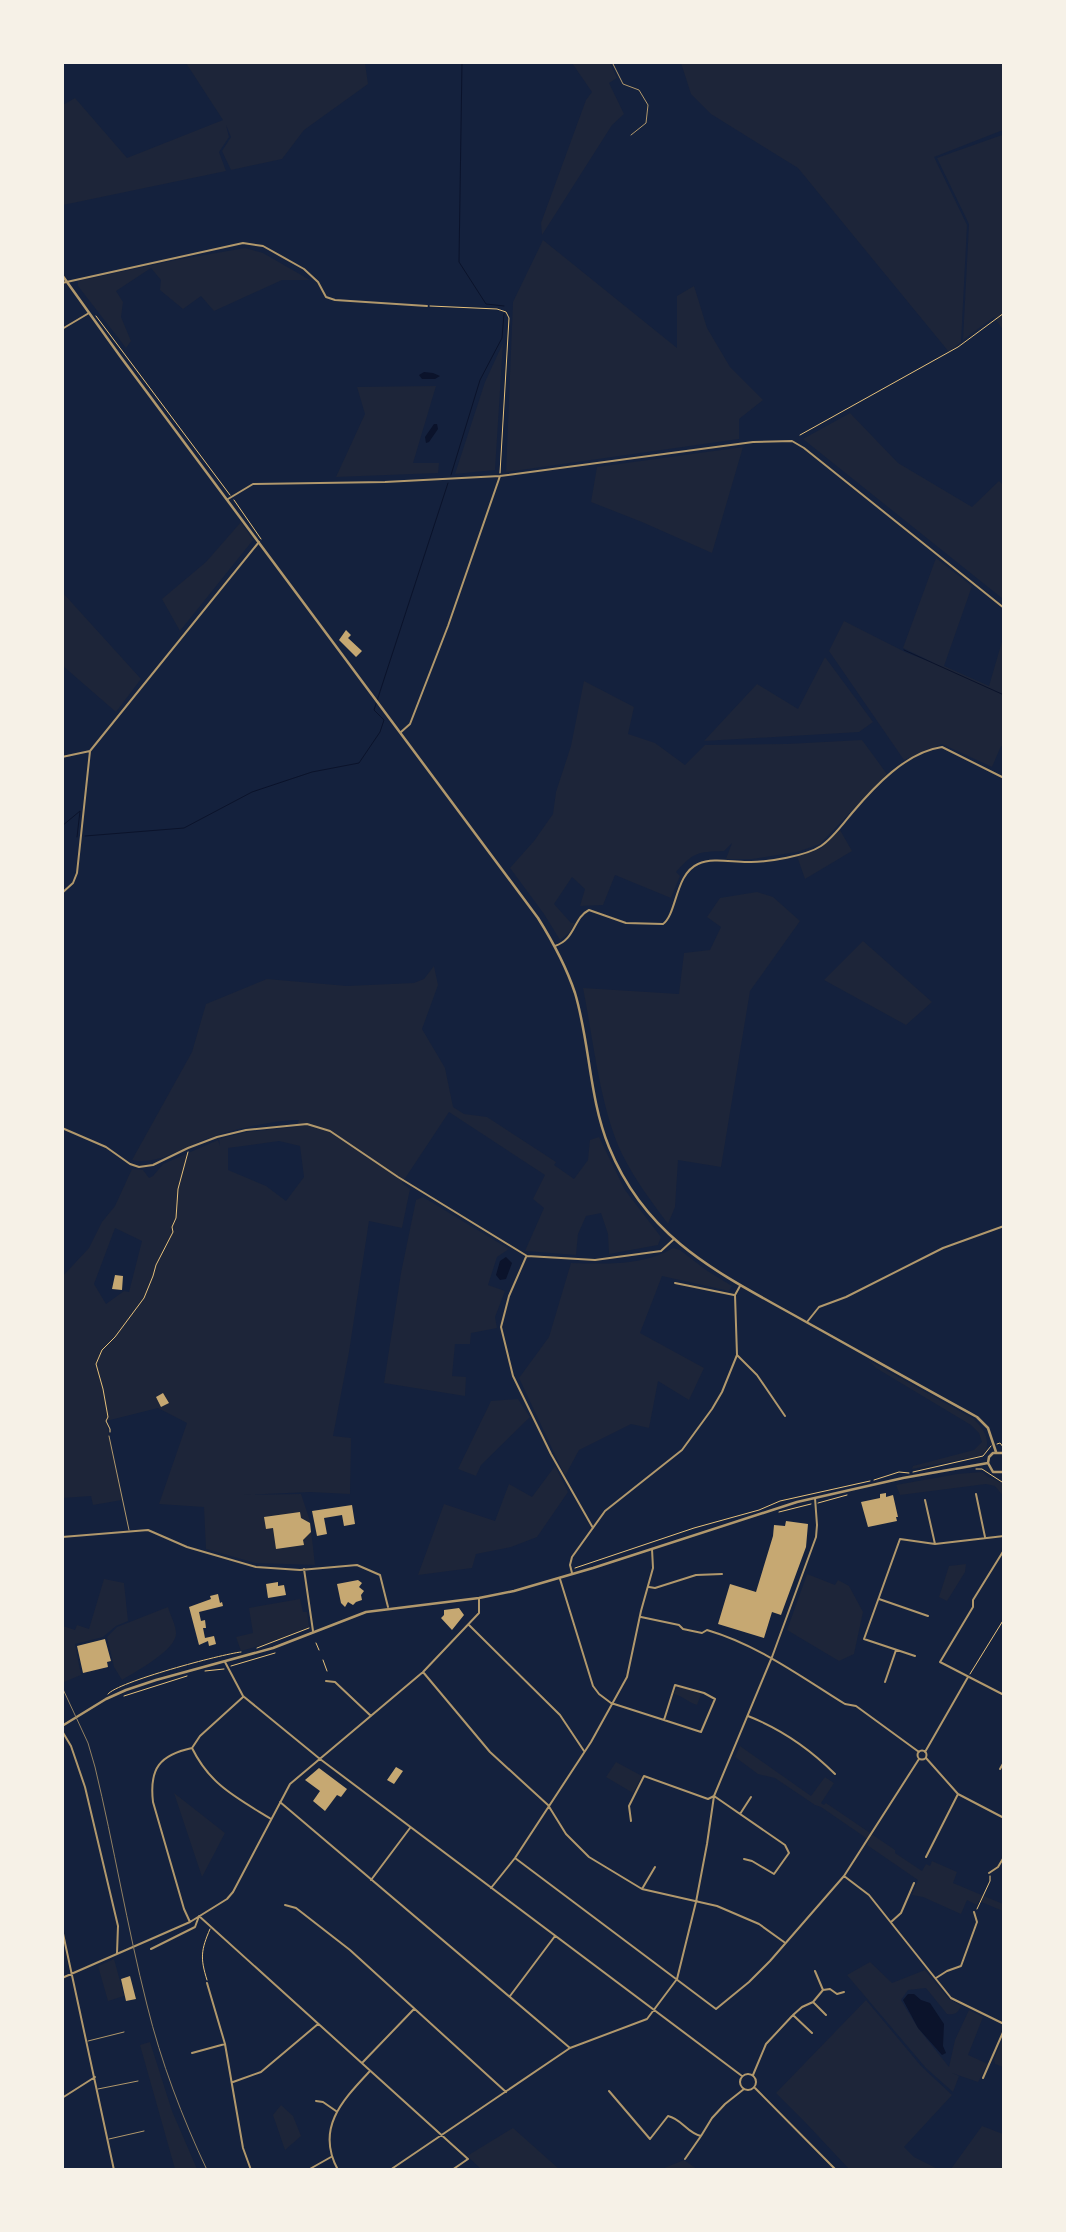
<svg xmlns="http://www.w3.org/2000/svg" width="1066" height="2232" font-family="'Public Sans',sans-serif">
<rect width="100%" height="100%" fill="#14213d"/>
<path fill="#1d2539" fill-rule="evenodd" d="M186,63H365L368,84L304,130L282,159L231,170L222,151L231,137L226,125L229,137L219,152L226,171L63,205V105L75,98L127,158L223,120Z
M572,63H610L617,78L609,83L624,114L612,125L542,235L541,223L586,100L592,92Z
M681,63H1003V130L934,157L967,225L961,342L949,352L798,168L711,114L691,94Z
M1002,135L1003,330L994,317L963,340L969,224L937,158Z
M543,240L677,348V296L694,286L707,328L730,367L763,400L739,419V439L506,472L513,302Z
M245,248L263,253L310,280H282L214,311L201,296L183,309L160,290L161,280L151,268L116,291L123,302L121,317L131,341L126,348L78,286V281L176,260Z
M503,343L495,470L455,474L485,382Z
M436,386L413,463H439L438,473L336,477L365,414L357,387Z
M850,413L898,463L972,507L999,481L1003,485V599L803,439Z
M743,447L712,553L642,522L591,502L597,467Z
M241,522L253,540L180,631L162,599L206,562Z
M936,558L972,586L944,666L989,686L1003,638V747L1001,746L992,767L942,744L904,760L829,651L844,621L907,653L934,663L903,648Z
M63,593L141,679L116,712L63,666Z
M825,657L873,722L859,732L704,741L757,684L798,709Z
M584,681L634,707L628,734L655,743L685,765L705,745L787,744L862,740L887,774L820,844L797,852L752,859H726L732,843L724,851C697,852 694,852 676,872L680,876L671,898L615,875L603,905L580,906L585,889L572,877L554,904L571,923H575L570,932L560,940L544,914L510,868L534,841L553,814L556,792L571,746Z
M840,830L852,851L805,879L797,856L820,849Z
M757,892L773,897L800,921L750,991L721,1167L678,1160L675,1207L668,1224C651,1201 635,1180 622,1154C600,1108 593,1038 583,988L679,994L684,953L710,950L721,927L707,917L720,898Z
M863,941L932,1002L906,1025L824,980Z
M434,966L438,985L422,1029L445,1068L453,1107L464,1114L487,1117L556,1162L554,1165L574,1179L588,1160L590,1140L599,1137L625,1190L661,1237L658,1245L609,1254L608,1234L601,1213L586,1216L578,1234L576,1255L525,1251L544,1208L533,1199L545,1175L449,1112L402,1183L410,1189L402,1228L369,1221L349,1352L333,1436L351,1438L350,1494L310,1492L242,1495L301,1494L310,1521L315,1565L255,1563L206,1549L204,1507L159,1504L187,1423L158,1408L106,1421L122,1500L93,1505L91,1496L63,1498L62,1277L89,1248L102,1222L115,1206L132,1169L143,1170L149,1178L153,1176L163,1164L218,1140L220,1146L219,1139L247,1132L296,1127L299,1120C276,1120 234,1129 212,1137C186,1145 159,1166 132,1160L192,1052L206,1004L267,979L347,986L414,983L424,979ZM279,1141L300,1146L304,1177L286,1201L266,1186L228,1170V1148ZM115,1228L142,1241L129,1292L124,1291L106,1304L94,1284Z
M423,1197L509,1249L497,1257L488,1285L505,1291L495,1317L497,1328L471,1333L470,1344H455L452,1376L466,1377L465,1396L384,1383L401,1273L416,1200Z
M673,1248L680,1250L706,1270L732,1286L729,1291L662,1276L640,1333L704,1368L689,1400L658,1381L649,1428L631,1424L579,1450L565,1476L519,1378L549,1337L571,1263C604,1264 643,1266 673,1248Z
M868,1360L974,1419C983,1429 990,1437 986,1451L980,1456L912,1469L913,1466L974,1450L982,1442L979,1433L971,1425L876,1368Z
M518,1399L530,1417L481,1465L476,1476L458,1469L491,1401Z
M555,1466L568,1492L537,1537L511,1547L476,1554L472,1568L418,1575L444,1504L495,1521L509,1484L532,1497Z
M982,1472L988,1477L1002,1483L1003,1496L995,1486L986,1484L900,1495L896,1485L957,1474Z
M966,1564L965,1572L947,1601L939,1597L949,1566Z
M807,1574L835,1585L838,1580L849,1586L863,1612L854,1654L839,1661L787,1630Z
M104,1579L124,1583L128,1621L116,1626L103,1637L75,1644L81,1675L64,1682L63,1626L75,1630L77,1625L89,1629Z
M300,1599L303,1612H307L309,1627L276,1641L241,1651L236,1637L253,1633L249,1608Z
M168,1607C170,1615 176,1625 176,1633C177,1650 135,1672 122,1680L114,1667L107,1637L117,1627Z
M677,1686L701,1694L697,1705C688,1702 684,1697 674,1694Z
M740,1746L811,1796L825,1777L834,1783L821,1803L824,1805L826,1803L895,1850V1853L922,1871L926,1864L930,1866L932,1861L957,1872L953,1883L1003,1904V1911L979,1901L977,1905L967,1900L961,1914L923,1897L912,1895L918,1880L867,1845L869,1840L821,1807L815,1805L775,1778L758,1774L735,1757Z
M616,1762L642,1776L633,1793L606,1777Z
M174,1793L225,1833L202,1877Z
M114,1959L124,1996L108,2001L98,1966Z
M870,1962L892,1983L925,1970L948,1998L961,2006C958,2013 955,2015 947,2014L926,1988L908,1990L901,2000L918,2028L949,2067L955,2040L969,2010L983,2017L968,2055L988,2064L978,2082L952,2073L959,2076L953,2092L926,2068L847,1975Z
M866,2000L921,2066L952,2095L904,2147L914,2157L938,2169H849L805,2122L776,2093Z
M1003,2037V2067L995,2064L994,2060Z
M150,2042L172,2111L197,2169H175L140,2045Z
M281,2105L293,2116L301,2136L285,2150L273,2115Z
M982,2126L1003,2134V2169H951Z
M513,2128L559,2169H481L467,2156Z
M684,2160L697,2169H662Z"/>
<path fill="#0b132b" d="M424,372L433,373L440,376L435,379H422L419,375Z
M434,424H437L438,429L429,442L426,443L425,437Z
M506,1257L512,1263L506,1279L500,1280L496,1275L500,1261Z
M908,1994H914L921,2000L930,2003L944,2024L943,2046L946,2053L942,2055L918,2028L903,2000Z"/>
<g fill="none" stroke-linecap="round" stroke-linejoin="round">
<path stroke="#0b132b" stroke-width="1" d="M462,62L459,262L486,304L504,306
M451,475L480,380L502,338L504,314
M904,650L1004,695
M62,826L80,811L77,837
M85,836L184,828L252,792L312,772L359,763L380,732L384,720L374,710L448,483"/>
</g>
<path fill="#c6a872" d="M346,630L351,635L348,638L362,651L356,657L339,640Z
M115,1275L123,1276L122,1290L112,1289Z
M163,1393L169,1403L161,1407L156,1397Z
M886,1493V1497L893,1495L898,1517H896L897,1521L868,1527L861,1502L880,1498V1494Z
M352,1505L355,1524L344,1526L342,1515L324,1518L327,1534L317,1536L312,1511Z
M300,1512L301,1518L310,1523L311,1532L303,1540L304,1545L276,1549L273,1528L266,1529L264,1517Z
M786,1521L808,1524L806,1547L781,1615L772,1612L764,1638L718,1624L730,1584L756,1592L773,1536L774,1525L785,1526Z
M358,1580L362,1583L359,1587L364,1591L361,1595L362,1600L356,1602L353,1605L348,1602L345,1607L341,1603L337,1584Z
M278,1582V1586L284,1585L286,1595L268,1598L266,1584Z
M218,1594L220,1603L222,1602L223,1606L199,1612L201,1621L205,1620L206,1628H203L205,1638L214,1636L216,1644L209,1646L208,1641L199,1645L189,1607L211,1599L210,1596Z
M459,1608L464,1615L452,1630L441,1618L444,1615V1610Z
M105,1639L111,1661L107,1662L108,1667L83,1673L77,1646Z
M396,1767L403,1771L394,1784L387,1780Z
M319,1768L347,1789L341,1797L337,1795L325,1811L313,1801L320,1791L305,1780Z
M130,1976L136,1999L126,2001L121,1979Z"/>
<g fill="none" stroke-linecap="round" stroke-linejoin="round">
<path stroke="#e5c07b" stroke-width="1" d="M430,306L497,309L506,312L509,318L500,473
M96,316L230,495
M800,435L958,347L1004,313
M234,500L261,539
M110,1432V1429L106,1421L108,1417L103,1389L96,1364L102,1350L115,1337L144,1298L153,1276L156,1265L173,1232L172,1227L176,1218L178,1189L188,1152
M997,1444L1000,1443L1004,1448
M976,1469H982L1002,1482L1004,1481
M913,1472L983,1456L991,1446
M874,1480L899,1472L909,1473
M818,1503L847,1495
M779,1512L811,1504
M575,1568L694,1528L759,1510L780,1501L870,1481
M316,1643L319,1650
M257,1648L309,1628
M323,1660L327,1671
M231,1666L275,1653
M205,1671L224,1669
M970,1674L1004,1619
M108,1694C117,1682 222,1654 241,1652
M124,1696L187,1676
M977,1909L990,1881V1876
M207,1980C200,1958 201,1950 210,1929"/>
<path stroke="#b1986c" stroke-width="1" d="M612,62L623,84L639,90L648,105L646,123L631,135
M109,1436L129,1530
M88,2041L124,2032
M98,2089L138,2081
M109,2139L144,2131"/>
<path stroke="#b1986c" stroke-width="2" d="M62,283L243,243L263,246L304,269L318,282L326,297L335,300L427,306
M62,329L89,313
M228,499L253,484L385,482L500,476L753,442L792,441L804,448L1004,608
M401,732L410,724L448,626L500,476
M62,757L90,751L259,542
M62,893L73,883L77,873L90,751
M555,946C576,939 573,918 589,910L626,923L663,924C677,914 675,874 698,864C714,857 734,863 751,862C768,862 806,856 821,846C832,839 843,824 852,813C874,787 906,752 942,747L1004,778
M62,1128L106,1147L130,1164L139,1167L153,1165L188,1148L217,1137L246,1130L307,1124L330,1131L398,1177L527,1256L595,1260L661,1251L673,1240
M526,1257L509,1296L501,1327L513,1376L551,1454L593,1528
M675,1283L734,1295
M807,1322L819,1307L846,1297L943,1248L1004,1226
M737,1355L757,1375L785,1416
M976,1494L985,1537
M925,1500L935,1544
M62,1537L148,1530L187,1547L256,1567L300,1570L357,1565L380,1575L388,1607
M1004,1550L973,1600V1607L940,1662L1004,1695
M304,1569L313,1631
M572,1573L570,1565L572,1557L605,1511L682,1450L712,1409L722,1392L737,1355L735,1295L740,1286
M560,1579L593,1686L599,1694L611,1703L664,1720L675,1685L704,1693L715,1699L701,1732L664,1720
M649,1587L655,1588L696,1575L722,1574
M879,1599L928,1616
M641,1617L679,1625L683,1629L702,1633L707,1630C758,1645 800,1676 845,1704L856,1706L919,1752
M469,1625L560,1715L584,1751
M915,1656L864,1639L900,1539L935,1544L1004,1536
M225,1662L243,1696L320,1759L742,2076
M423,1672L490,1752L548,1805L566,1834L589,1857L642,1889L717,1906L759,1924L784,1942
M326,1681L335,1682L371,1716
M885,1682L896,1650
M748,1716C781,1729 810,1749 835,1774
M62,1731L71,1746L85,1787L118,1926L117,1953
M192,1748L200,1736L243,1697
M917.5 1755a4.5 4.5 0 1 1 9 0a4.5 4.5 0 1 1-9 0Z
M925,1752L968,1677
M926,1758L958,1794L1004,1818
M1000,1769L1004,1762
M280,1802L570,2048
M740,1814L751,1797
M631,1821L629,1806L644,1776L708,1799L714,1796L785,1845L789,1853L774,1874L752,1861L744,1859
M926,1857L958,1794
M515,1858L716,2009L749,1982L770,1961L844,1876L919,1759
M989,1873L998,1867L1004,1857
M844,1876L869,1895L951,1998L1004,2024
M371,1880L410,1828
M491,1888L515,1858L591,1742L627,1677L641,1611L653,1568L652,1549
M642,1889L655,1867
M285,1905L296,1908L350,1950L506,2092
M190,1922L184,1909L153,1802C149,1768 160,1755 192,1748C210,1785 237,1798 271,1819
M891,1922L901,1913L914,1883
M62,1929L114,2170
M151,1949L195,1927L199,1916L468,2159L452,2170
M62,1978L190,1922L227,1899L233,1892L290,1784L423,1672L479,1613V1598
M936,1978L947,1971L961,1966L977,1922L974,1912
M207,1983L225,2044L243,2148L251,2170
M823,1990L830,1989L837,1994L844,1992
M510,1996L555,1936
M813,2002L826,2015
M793,2015L812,2033
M192,2053L225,2044
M362,2063L414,2009
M740 2082a8 8 0 1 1 16 0a8 8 0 1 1-16 0Z
M753,2075L766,2044L793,2015L802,2007L813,2002L823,1990L815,1971
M983,2078L1004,2030
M233,2082L261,2072L318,2024
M755,2088L836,2170
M609,2091L650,2139L668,2116C682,2119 687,2133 701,2136L712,2118L725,2104L744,2089
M62,2098L95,2077
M316,2101L323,2102L336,2111
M685,2159L701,2136
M308,2170L331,2157
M338,2170C315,2128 343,2100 370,2071
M390,2170L570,2048L647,2019L677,1979L696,1902L707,1844L714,1796L772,1657L816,1537L817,1525L815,1498"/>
<path stroke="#b1986c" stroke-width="2.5" d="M62,275L120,356L538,918C553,942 566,966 575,993C590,1043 589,1098 609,1147C648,1243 725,1276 808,1323C864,1354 920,1386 977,1417L988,1428L996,1452
M1004,1453H993L989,1457L988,1463L993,1472H1004
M62,1726L106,1699L126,1690L156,1680L273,1648L366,1612L479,1598L514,1591L593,1568L797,1502L903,1478L988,1463"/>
<path stroke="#918062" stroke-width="1" d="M62,1687L88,1743L95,1767C114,1846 127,1926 147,2005C161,2062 182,2117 207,2170"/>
</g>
<rect width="1066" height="2232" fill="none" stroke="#f6f1e7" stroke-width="128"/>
</svg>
